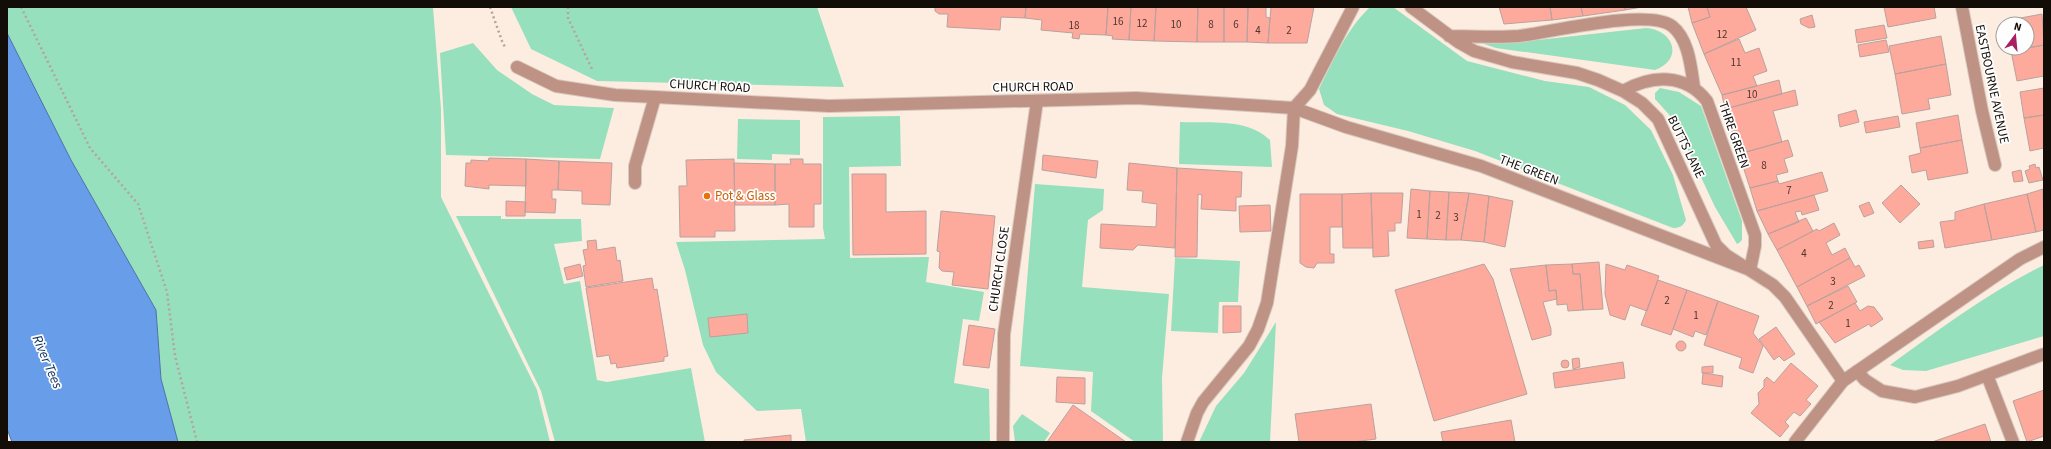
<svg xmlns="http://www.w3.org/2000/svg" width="2051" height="449" font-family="'Source Sans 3',sans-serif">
<rect width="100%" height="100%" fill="#fdede0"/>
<path fill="#97e0bd" d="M7,7H433L441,109V197L537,390L550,442H178L161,379L156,310L71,160L7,33Z
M511,7H817L844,87L597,81L531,49Z
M1370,7H1393L1467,61L1545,81L1589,87L1625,105L1651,130L1673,175L1686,220C1683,226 1680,228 1673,228L1475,151L1408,131L1337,114L1324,105L1319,89C1334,59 1346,30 1370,7Z
M1646,28C1674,30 1684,59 1655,70L1496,48L1484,44L1485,42L1538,40Z
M473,43L497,70L532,94L554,105L614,108L600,159L446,155L440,53Z
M1660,88L1679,92L1701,106L1742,221V240L1739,243L1737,244L1715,207L1674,120L1655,99V93Z
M900,116L901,166L849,167L850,258L929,257L926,282L984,292L979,321L963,319L954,383L989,389L990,442H806L801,409L757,411L716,372L703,345L685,270L676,242L825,239L823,228V117Z
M738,119L800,120V155L772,154V160L737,159Z
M1180,122C1209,123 1248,118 1270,140L1272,167L1179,164Z
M1035,184L1104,189L1103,210L1088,220L1082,287L1169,294L1162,378L1163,442H1135L1091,411L1093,372L1020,366Z
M456,216H501V219H581L582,241L554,244L564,284L580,281L597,380L607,382L691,368L705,442H555L541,391Z
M1175,258L1240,261L1238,302H1219L1218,333L1171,331Z
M2044,265V336L1926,371L1903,370L1890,365C1940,329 1989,292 2044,265Z
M1276,322L1270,442H1199L1216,406L1244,373Z
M1022,414L1050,433L1044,442H1015L1013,426Z"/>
<path fill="#679de9" stroke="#4e72a6" d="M7,33L71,160L156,310L161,379L178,442H12L7,429Z"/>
<path fill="#fdaa9d" stroke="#baa19d" d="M935,7H1026L1025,18L1001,17L1000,30L947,27L948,14H939L935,11Z
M1026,7H1108L1106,35L1080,34L1079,39L1072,38L1073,33L1041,30L1042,20L1025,18Z
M1108,7H1131L1129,40L1112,39L1113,36L1106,35Z
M1131,7H1156L1154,41L1129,40Z
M1156,7H1198L1197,42L1154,41Z
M1198,7H1224V42H1197Z
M1224,7H1248L1247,42H1224Z
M1248,7H1266V17L1270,18L1268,43L1247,42Z
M1271,7H1314L1307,43H1268Z
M1499,7H1550L1552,20L1504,24Z
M1550,7H1581L1583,16L1552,20Z
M1581,7H1625V10L1583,16Z
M1625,7H1642L1625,10Z
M1688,7H1707L1710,17L1692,23Z
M1707,7H1746L1756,30L1704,54L1692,23L1710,17Z
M1884,7H1934L1936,18L1888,27Z
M2042,14L2044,45L2011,51L2010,48H2027V24H2006L2005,21Z
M1812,15L1815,27L1809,28L1801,24L1800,19Z
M1884,25L1887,38L1857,43L1855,30Z
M1941,36L1946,64L1895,74L1889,46Z
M1739,39L1745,53L1759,48L1767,71L1753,76L1757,86L1722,95L1704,54Z
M1886,40L1889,52L1860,57L1858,45Z
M2044,45V76L2017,81L2011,51Z
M1946,64L1951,95L1928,99L1930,109L1902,114L1895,74Z
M1779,80L1782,94L1725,109L1722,95Z
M2044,88V115L2024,118L2020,92Z
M1795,90L1798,105L1773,111L1782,142L1739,154L1725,109Z
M1856,110L1859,122L1840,127L1838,115Z
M1958,115L1962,140L1920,148L1916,123Z
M2044,115V148L2030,151L2024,118Z
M1898,116L1900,127L1866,133L1864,122Z
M1788,140L1793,156L1784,159L1788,172L1776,175L1778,181L1750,188L1739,154Z
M1962,140L1968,173L1928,180L1926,170L1912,173L1909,156L1921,153L1920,148Z
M1043,155L1098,161L1096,178L1042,170Z
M489,158L526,159V186L489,185V189L465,186L466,163H471V160L488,161Z
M526,159L559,161L558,190H552V199H556L555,213L525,212Z
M734,159L735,231H715V237H680L679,186H687L686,160Z
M790,159H803V164H821V204H814V227H789V204L775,205V164H791Z
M559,161L612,163L610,205L582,204V191L558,190Z
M734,163L775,164V205H735Z
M1129,163L1177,168L1175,248L1138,245L1133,250L1100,248L1101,224L1156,227L1157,204L1142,202L1143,191L1127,190Z
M2035,164L2036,168L2039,167L2043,180L2029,183L2025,171L2030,169L2029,166Z
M1177,168L1242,172L1241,197H1236V211L1201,209L1202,195L1198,194L1197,257H1175Z
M2021,170L2023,181L2014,182L2012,172Z
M1822,172L1828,191L1757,211L1750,188L1778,181L1779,184Z
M852,174H886V212L926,211V254L853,255Z
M1901,185L1920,204L1900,223L1882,203Z
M1411,189L1430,191L1427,239L1407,238Z
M2043,189L2044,230L2036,232L2027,194Z
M1430,191L1449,192L1446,240L1427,239Z
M1449,192L1469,193L1461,240H1446Z
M1371,193L1373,248H1343L1342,194Z
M1371,193H1403L1401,223H1395V231H1388L1389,256L1373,257Z
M1469,193L1489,196L1484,242L1461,240Z
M1300,194H1342V227H1330V254H1334V263H1317L1314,268L1306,267L1300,263Z
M2027,194L2036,232L1992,240L1984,204Z
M1814,195L1819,210L1802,215L1801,211L1795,212L1799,222L1768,234L1757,211Z
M1489,196L1513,201L1505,247L1484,242Z
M506,201L526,202L525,216H506Z
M1869,202L1874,213L1864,217L1859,206Z
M1984,204L1992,240L1945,248L1940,222L1955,220V212Z
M1270,205L1271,231L1240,232L1239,206Z
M941,211L995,216L988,289L952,285L954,272L942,271L939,268L940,252L937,251Z
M1806,218L1813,231L1777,250L1768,234Z
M1834,223L1840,235L1826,243L1832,255L1845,248L1850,258L1797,287L1777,250L1817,229L1819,231Z
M596,240L597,250L615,247L617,261L620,260L623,281L586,287L583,266L586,265L583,250L588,249L587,241Z
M1933,240L1934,247L1919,249L1918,242Z
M1850,258L1855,267L1859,265L1865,276L1807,306L1797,287Z
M1599,262L1603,309L1583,310L1580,274H1573L1572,264Z
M580,264L583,276L567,280L564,268Z
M1484,264L1493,279L1527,394L1434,421L1395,290Z
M1572,264L1573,274H1580L1583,310L1568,311L1567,304L1557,305L1556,290L1549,291L1546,265Z
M1606,264L1625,270L1627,265L1659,276L1647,311L1630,305L1625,320L1610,315L1605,294Z
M1546,265L1549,291L1556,290L1557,299L1543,302L1551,329V335L1532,340L1510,269Z
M652,278L654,290L657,289L668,356L664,357V361L617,368L616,363L611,364L609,355L597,357L586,288Z
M1658,280L1687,290L1671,335L1641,325Z
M1848,286L1857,302L1816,324L1807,306Z
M1687,290L1718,301L1706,335L1695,331L1693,337L1673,329Z
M1718,301L1759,316L1753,333L1763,346L1753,373L1739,368L1742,358L1704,345Z
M1855,303L1860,311L1868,306L1874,307L1883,319L1871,327L1869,324L1835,343L1819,322Z
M1223,306H1241V332L1223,333Z
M747,314L748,333L710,337L708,318Z
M969,325L995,329L989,368L963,365Z
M1776,327L1795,354L1784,361L1779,356L1774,360L1759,339Z
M1676 346a5 5 0 1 1 10 0a5 5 0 1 1-10 0Z
M1579,358L1580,367L1573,369L1572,359Z
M1561 364a4 4 0 1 1 8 0a4 4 0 1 1-8 0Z
M1623,362L1625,378L1555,388L1553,373Z
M1791,363L1818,386L1806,400L1811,404L1800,416L1794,412L1785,422L1789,426L1780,437L1751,413L1759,404L1758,393L1764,387V380L1767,377L1774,383Z
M1713,366V373H1702V367Z
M1703,373L1723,376L1722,387L1702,384Z
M1057,377L1085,378V404L1056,402Z
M2044,390V436L2027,442L2013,401Z
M1371,404L1376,439L1353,442H1299L1295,414Z
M1073,405L1126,442H1047Z
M1511,420L1515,442H1443L1441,432Z
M1985,424L1991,442H1932Z
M791,435V442H744V440Z"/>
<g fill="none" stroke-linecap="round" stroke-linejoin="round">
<g stroke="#d8c9bd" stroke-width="14">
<path id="lane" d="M517,67L556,86L615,95L655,97L635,166V183
M1857,371L1865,380L1882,391L1915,397L1958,386L2044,354
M1987,375L2013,442
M1003,442L1004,334L1037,101
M1187,442L1197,413L1203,402L1249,346L1258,329L1267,303L1292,146L1294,108
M1795,442L1843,381L2020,259L2044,247"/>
</g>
<g stroke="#d8c9bd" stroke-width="14">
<path id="street" d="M1411,7L1458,42L1474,51L1512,62L1577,73L1598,80L1623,91L1642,103L1658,119L1716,245L1726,255L1773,285L1785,297L1843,381
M1962,7L1982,111L1995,165
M1449,36C1472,36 1497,38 1519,36C1551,32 1648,8 1672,26C1689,39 1691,68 1694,87
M655,97L829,106L1136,98L1294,108L1310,90L1353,7
M1294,108L1346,127L1481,166L1750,270L1755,246V235L1707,101C1685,73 1652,75 1623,91"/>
</g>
<path stroke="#b2a59a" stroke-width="2.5" stroke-dasharray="2 3" stroke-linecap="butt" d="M21,7L90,148L138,204L167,292L175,356L197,442
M490,7L502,41L506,49
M568,7V18L592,69"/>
<use href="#lane" stroke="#be9385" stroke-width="12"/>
<use href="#street" stroke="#be9385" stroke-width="12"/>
</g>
<circle fill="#e8710a" stroke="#fefefe" stroke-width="1.5" cx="707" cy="196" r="4"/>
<g text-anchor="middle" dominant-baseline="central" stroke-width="3.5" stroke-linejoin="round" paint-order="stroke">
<g font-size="11" fill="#4e342d">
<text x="1118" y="21">16</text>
<text x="1142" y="23">12</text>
<text x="1176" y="24">10</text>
<text x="1211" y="24">8</text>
<text x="1236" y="24">6</text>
<text x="1074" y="25">18</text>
<text x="1258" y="30">4</text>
<text x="1289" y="30">2</text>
<text x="1722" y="34">12</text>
<text x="1736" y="62">11</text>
<text x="1752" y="94">10</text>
<text x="1764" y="165">8</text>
<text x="1789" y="190">7</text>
<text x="1419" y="214">1</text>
<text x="1438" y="215">2</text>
<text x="1456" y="217">3</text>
<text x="1804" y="253">4</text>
<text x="1833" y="281">3</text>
<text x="1667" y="300">2</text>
<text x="1831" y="305">2</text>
<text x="1696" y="315">1</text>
<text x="1848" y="323">1</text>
</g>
<g font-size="13" fill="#130d08" stroke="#fefefe">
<text transform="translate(1992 84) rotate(78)">EASTBOURNE AVENUE</text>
<text transform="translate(710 86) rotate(3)">CHURCH ROAD</text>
<text transform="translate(1033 87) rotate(-1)">CHURCH ROAD</text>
<text transform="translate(1734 135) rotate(71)">THRE GREEN</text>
<text transform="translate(1686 147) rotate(64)">BUTTS LANE</text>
<text transform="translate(1529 170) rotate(21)">THE GREEN</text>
<text transform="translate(999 269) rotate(-82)">CHURCH CLOSE</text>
</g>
<g font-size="13" fill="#c56008" stroke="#fefefe" text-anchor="start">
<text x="715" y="196">Pot &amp; Glass</text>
</g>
<g font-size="14" font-style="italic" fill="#0d3160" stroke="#fefefe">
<text transform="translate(47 362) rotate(67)">River Tees</text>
</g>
</g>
<rect width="2051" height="449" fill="none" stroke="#130d08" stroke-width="16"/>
<g transform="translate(2015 36) rotate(16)"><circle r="19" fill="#fefefe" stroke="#a09e9c"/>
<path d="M0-3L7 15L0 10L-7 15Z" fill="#a91f64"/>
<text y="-6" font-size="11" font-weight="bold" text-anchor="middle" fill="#130d08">N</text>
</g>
</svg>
